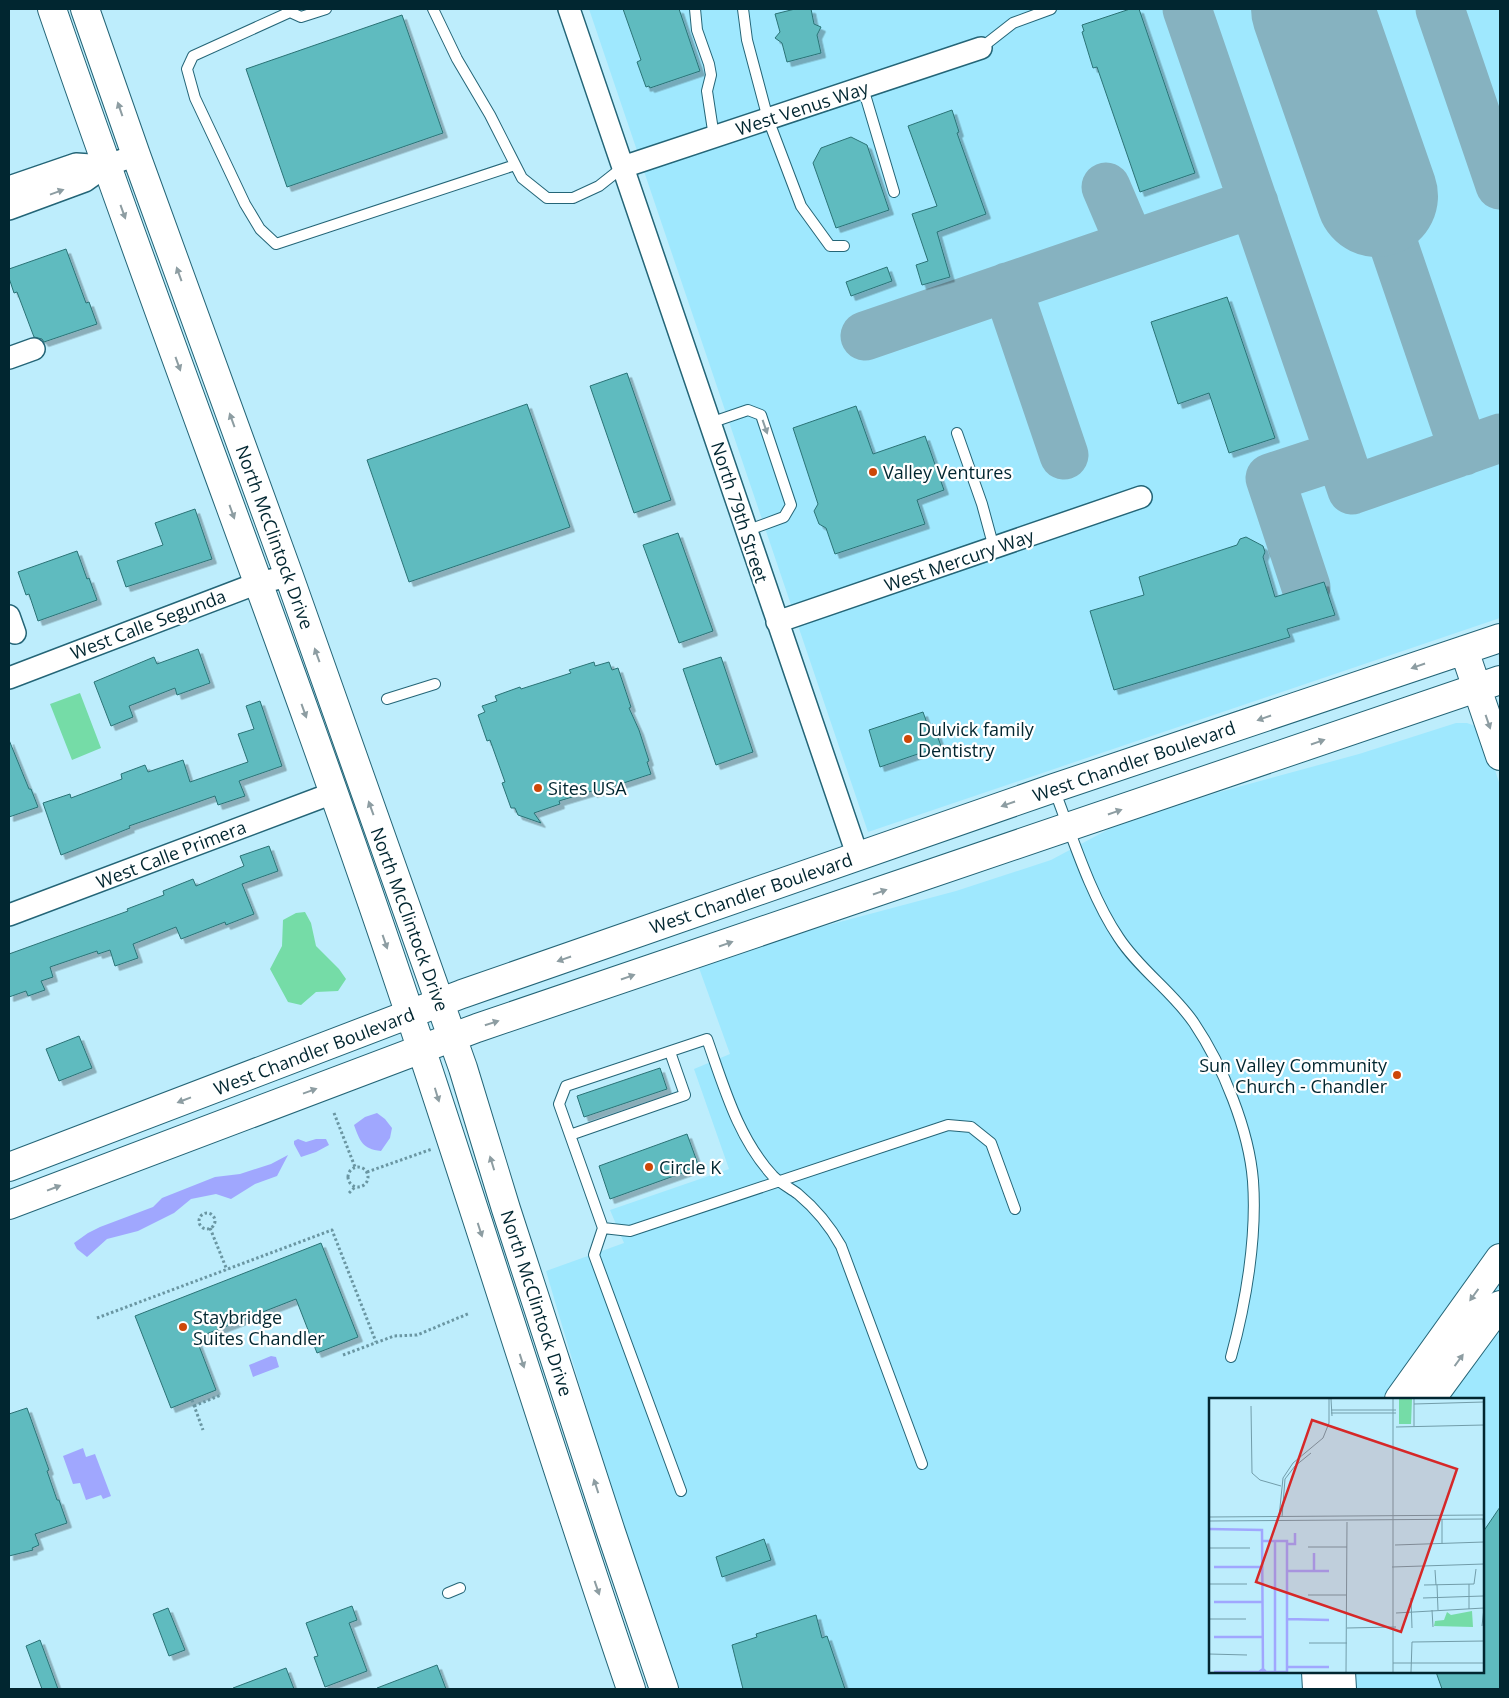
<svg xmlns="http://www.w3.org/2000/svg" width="1509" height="1698" font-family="'Open Sans',sans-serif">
<defs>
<filter id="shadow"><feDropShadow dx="4.5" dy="4.5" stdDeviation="0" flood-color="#0004"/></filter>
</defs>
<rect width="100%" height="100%" fill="#bdedfc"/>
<path fill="#9fe8fe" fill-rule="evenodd" d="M589,9H1500V618L868,832Z
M1456,723H1467L1478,727L1482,732L1500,785V1689H678L623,1532L546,1271L624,1243L610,1210L729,1169L694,1069L730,1054L699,968L821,927L956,891L1051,860L1111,828L1216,793L1359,754ZM1210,1399H1483V1672H1210Z"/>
<path fill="#75dca7" d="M80,693L101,748L72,760L50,704Z
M305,912L311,923L316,946L339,969L346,979L338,991L316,992L301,1005L288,1002L270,969L282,946L283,920L296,913Z"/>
<path fill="#a0a7fe" d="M377,1113L385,1119L392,1128L390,1138L381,1151C362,1149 360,1141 354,1125L365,1117Z
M298,1139L306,1142L316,1139H326L329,1145L316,1152L301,1157L294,1144V1141Z
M288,1155L277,1176L255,1184L231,1199L216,1194L191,1199L174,1213L138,1231L107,1239L87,1257L77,1249L74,1243L88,1233L100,1227L153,1207L162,1198L215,1177L240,1174L271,1164Z
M271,1356L276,1357L279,1367L253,1377L249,1365Z
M83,1448L86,1457L95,1454L111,1496L103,1499L101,1495L86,1500L80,1483L73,1484L63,1456Z"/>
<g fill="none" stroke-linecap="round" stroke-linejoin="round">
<path stroke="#86b2c0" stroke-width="49" d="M1187,9L1352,490L1500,438
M1440,9L1500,185
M1106,187L1126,234L1132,239L1140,241
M1377,196L1464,451
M1007,287L1064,455
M865,336L1254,203
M1306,587L1270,478L1340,455"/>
<path stroke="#86b2c0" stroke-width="122" d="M1312,9L1377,196"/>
</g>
<path fill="#5fbbbf" stroke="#2b7376" filter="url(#shadow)" d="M623,9H679L700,71L650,88L649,86L646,87L637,62L641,60Z
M795,9H811L814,24L821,27L817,35L821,53L787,62L782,43L775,38L780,32L775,14Z
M1130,9H1139L1195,173L1140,192L1097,67L1093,68L1082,32L1084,31L1082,25Z
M402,15L443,133L287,187L246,69Z
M952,110L959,132L957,133L986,214L937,232L950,277L922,285L916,265L928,261L912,214L937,206L908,126Z
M851,137L867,145L889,210L836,228L813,163L821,148Z
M66,249L86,303L89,302L97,324L44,342L42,339L34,337L17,292L14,293L9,278V269Z
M887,267L892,281L851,296L846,282Z
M1227,297L1275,438L1229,453L1209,393L1178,404L1151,322Z
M627,373L671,500L634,513L590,386Z
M527,404L570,527L409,582L367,460Z
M856,406L873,454L925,436L944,490L917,500L925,524L835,554L826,528L819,524L814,511L818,504L793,428Z
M195,509L212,559L126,587L117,561L163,545L155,523Z
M678,533L713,631L679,643L643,545Z
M1246,537L1263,546L1265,552L1263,557L1275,597L1324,582L1335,615L1287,629L1290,637L1114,690L1090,611L1144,595L1139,577L1237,545L1240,539Z
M77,551L87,579L89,578L97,600L38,621L29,594L26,595L18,572Z
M198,649L210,683L177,695L175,688L129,706L133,717L111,726L94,682L154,657L157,664Z
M721,657L753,752L716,765L683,669Z
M594,662L595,666L609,662L612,670L618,668L631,707L629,708L639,730L649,761L647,762L651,774L593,793L592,791L559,801L560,804L534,813L541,823L518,815L515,808H511L502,783L505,782L490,740L487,741L478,715L485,712L482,706L497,701L495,696L520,687L521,689L571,673L569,670Z
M260,701L282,766L239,781L245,796L218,805L215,796L129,826L130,828L61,855L43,803L70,794L71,798L122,779L121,774L145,765L148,772L183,760L190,782L248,762L238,734L254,729L246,706Z
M923,712L928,726L933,724L941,746L880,767L869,730Z
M9,740L29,789H31L38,807L9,817Z
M269,846L278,871L242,884L254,914L226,925L225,922L181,939L176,927L133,944L138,958L115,966L110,950L98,954L97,951L50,967L53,977L41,981L45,990L28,996L26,991L9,997V954L128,911L127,909L164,895L163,891L193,879L196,886L244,866L240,856Z
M79,1036L92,1068L59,1081L46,1049Z
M660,1068L667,1089L584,1117L577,1096Z
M687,1134L699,1167L610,1199L599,1166Z
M321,1243L358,1337L317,1353L296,1299L196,1338L216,1390L171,1408L135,1316Z
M27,1408L49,1470L47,1471L57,1500H59L67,1523L35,1534L39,1545L32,1548L33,1550L9,1556V1414Z
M1500,1507V1689H1442L1436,1672H1483V1532Z
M764,1539L771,1560L722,1577L716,1557Z
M352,1606L357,1620L349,1623L367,1671L325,1687L314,1657L318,1656L306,1623Z
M168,1608L185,1650L169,1656L153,1614Z
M816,1615L822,1638L827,1636L845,1689H743L732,1645L757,1637L756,1634Z
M40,1640L58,1689H42L26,1646Z
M437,1665L446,1689H377V1688Z
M286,1668L294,1689H233V1688Z"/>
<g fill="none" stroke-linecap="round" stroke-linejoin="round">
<g stroke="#246577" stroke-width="12">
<path id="lane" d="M288,9L290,12L301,17L326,9
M433,9L457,59L490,115L522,178L547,198H573L599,186L623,167
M695,9L697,30L709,64L711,75L707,91L714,137
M743,9L747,40L768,119L801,206L830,246H844
M290,12L193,56L187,69L195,98L245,204L260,229L276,244L515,165
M981,48L1013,23L1051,9
M863,88L894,192
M710,423L748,410L761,415L791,505L784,517L746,531
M957,433L982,504L994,548
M387,699L435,684
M1054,789C1072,836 1091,897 1119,938C1140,970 1173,992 1194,1023C1223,1066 1249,1130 1253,1181C1257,1237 1246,1303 1231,1357
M670,1052L685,1095L570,1135L603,1228L594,1255L681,1491
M570,1135L559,1104L566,1086L707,1039C724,1087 738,1138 773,1176C780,1183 790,1188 798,1194C816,1209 830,1226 841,1246L922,1464
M603,1228L630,1231L948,1125L971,1127L991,1143L1015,1209
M448,1593L460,1588"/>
</g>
<g stroke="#246577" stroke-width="24">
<path id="street" d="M569,9L858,857
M623,167L981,48
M9,187L76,164L106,166
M9,209L85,181L106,166L136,155
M9,358L34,349
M9,616L15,633
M777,622L1141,497
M9,678L258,583L289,576
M9,915L333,793"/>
</g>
<g stroke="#246577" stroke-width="30">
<path id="secondary" d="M52,9C164,336 290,657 400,985C479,1219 551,1455 631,1689
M85,9L136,155L289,576L463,1068L506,1209L611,1532L664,1689
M1464,650L1500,756
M9,1167L462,994L1054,788L1500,638
M9,1205L477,1028L1500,680
M1399,1399L1500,1258
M1431,1399L1500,1305
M1316,1672L1317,1689
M1341,1672L1342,1689"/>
</g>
<path stroke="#6a96a2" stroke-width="3" stroke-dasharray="2.5 2.5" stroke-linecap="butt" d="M334,1113L355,1167
M348 1177a10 10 0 1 1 20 0a10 10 0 1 1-20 0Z
M367,1172L432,1149
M349,1193L355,1187
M199 1221a8 8 0 1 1 16 0a8 8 0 1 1-16 0Z
M210,1228L227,1270
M97,1318L332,1230L376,1342
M343,1355L394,1336L417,1335L470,1313
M192,1400L203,1430
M194,1406L221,1395"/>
<use href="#lane" stroke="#fff" stroke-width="10"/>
<use href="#street" stroke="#fff" stroke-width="21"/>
<use href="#secondary" stroke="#fff" stroke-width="28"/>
</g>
<defs><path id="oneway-solid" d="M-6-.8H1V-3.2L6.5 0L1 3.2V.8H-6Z" transform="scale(1.25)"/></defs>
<g fill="#8d9da2">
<use href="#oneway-solid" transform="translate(120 109) rotate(-109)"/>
<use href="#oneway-solid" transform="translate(57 192) rotate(-20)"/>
<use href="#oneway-solid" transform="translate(123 212) rotate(70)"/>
<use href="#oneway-solid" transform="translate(179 274) rotate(-110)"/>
<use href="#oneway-solid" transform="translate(178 364) rotate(70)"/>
<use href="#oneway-solid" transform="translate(232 420) rotate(-110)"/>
<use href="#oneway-solid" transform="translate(765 427) rotate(71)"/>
<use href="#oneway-solid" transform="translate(232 512) rotate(70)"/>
<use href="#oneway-solid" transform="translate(317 655) rotate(-110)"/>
<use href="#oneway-solid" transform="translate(1418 666) rotate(161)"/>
<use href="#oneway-solid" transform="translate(304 711) rotate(70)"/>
<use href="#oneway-solid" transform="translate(1264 718) rotate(161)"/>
<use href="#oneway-solid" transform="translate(1488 722) rotate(71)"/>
<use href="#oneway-solid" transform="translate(1318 742) rotate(-19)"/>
<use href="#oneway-solid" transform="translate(1008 804) rotate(161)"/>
<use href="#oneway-solid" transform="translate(371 808) rotate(-110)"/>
<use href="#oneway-solid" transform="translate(1115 812) rotate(-19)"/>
<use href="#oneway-solid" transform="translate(880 892) rotate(-19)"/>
<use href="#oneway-solid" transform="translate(385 942) rotate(71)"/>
<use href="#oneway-solid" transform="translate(726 944) rotate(-19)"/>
<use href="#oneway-solid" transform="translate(564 959) rotate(161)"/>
<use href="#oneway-solid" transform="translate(628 977) rotate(-19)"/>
<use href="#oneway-solid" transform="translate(492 1023) rotate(-18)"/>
<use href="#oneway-solid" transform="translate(310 1091) rotate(-20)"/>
<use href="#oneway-solid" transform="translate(437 1095) rotate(73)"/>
<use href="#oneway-solid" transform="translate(184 1100) rotate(159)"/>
<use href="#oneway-solid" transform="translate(492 1163) rotate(-107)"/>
<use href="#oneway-solid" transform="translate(54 1188) rotate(-21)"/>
<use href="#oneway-solid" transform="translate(480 1230) rotate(72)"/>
<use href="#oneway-solid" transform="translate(1474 1295) rotate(126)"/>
<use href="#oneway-solid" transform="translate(1459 1360) rotate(-54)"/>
<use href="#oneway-solid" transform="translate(522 1361) rotate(72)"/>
<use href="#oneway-solid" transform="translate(596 1486) rotate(-108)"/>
<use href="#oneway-solid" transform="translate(597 1588) rotate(71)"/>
</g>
<g fill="#cd4708" stroke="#fff" stroke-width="2">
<circle cx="873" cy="472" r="5"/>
<circle cx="908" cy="739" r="5"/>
<circle cx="538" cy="788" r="5"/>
<circle cx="1397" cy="1075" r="5"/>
<circle cx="649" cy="1167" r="5"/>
<circle cx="183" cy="1327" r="5"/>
</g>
<g text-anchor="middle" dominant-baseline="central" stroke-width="4.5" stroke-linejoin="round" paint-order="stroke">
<g font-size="18" fill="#012630" stroke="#fff">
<text transform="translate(802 108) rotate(-18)">West Venus Way</text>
<text transform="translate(740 512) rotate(72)">North 79th Street</text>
<text transform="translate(275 537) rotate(70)">North McClintock Drive</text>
<text transform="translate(959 560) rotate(-19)">West Mercury Way</text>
<text transform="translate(148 624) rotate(-21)">West Calle Segunda</text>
<text transform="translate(1134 761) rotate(-19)">West Chandler Boulevard</text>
<text transform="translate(171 854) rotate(-21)">West Calle Primera</text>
<text transform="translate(751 893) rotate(-19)">West Chandler Boulevard</text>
<text transform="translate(410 919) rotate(70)">North McClintock Drive</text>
<text transform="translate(314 1051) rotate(-21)">West Chandler Boulevard</text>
<text transform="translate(537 1303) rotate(72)">North McClintock Drive</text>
</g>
<g font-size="18" fill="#012630" stroke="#fff" text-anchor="start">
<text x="883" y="472">Valley Ventures</text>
<text x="918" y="729">Dulvick family<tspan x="918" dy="21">Dentistry</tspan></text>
<text x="548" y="788">Sites USA</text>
<text x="1387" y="1065" text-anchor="end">Sun Valley Community<tspan x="1387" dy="21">Church - Chandler</tspan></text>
<text x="659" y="1167">Circle K</text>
<text x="193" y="1317">Staybridge<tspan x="193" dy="21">Suites Chandler</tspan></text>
</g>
</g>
<g transform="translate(1209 1398)">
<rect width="275" height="275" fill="#bdedfc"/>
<path d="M190,1H203L202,26H190ZM263,213L264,229L225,228L226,223L235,222L238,214L242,217Z" fill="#75dca7"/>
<path fill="none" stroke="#a0a7fe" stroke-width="2.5" d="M0,131L53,132L54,274M54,143H78V274M78,146H86V135M5,169H54M66,170V143M78,173H120M105,173V155M5,204H54M78,221L120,222M5,239H54M78,269H120M5,274H50L54,271L57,274H78M66,274V170"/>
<path fill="none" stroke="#729daa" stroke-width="1" d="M122,1L123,18M184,1V274M205,6L275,4M42,8L43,75L51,82L72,88M122,12H187M122,15H187M205,28V1M187,29L275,27M0,119L275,117M70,119L74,80L84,65L114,40L120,25V1M73,119L76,81L86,68L102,55M233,121V146M274,121L275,143M0,123L275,121M186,147L275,144M99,149H138M0,150H41M183,169L275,166M226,172L227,187M0,186H38M260,186V211M215,187L265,186L267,171M228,187L229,212M99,197H138M202,200L203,230M214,200L274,198M223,212L224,229M187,215L275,210L273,228M0,221H37M138,230L187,229M100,245H138M0,256L38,257M184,265H275M137,274L138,124M202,274L203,244L275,243"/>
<path fill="#d62828" fill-opacity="0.15" stroke="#d62828" stroke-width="2.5" d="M103,22L248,71L192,234L47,184Z"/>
<rect width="275" height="275" fill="none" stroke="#012630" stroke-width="2.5"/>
</g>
<rect width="1509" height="1698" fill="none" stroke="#012630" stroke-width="20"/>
</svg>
